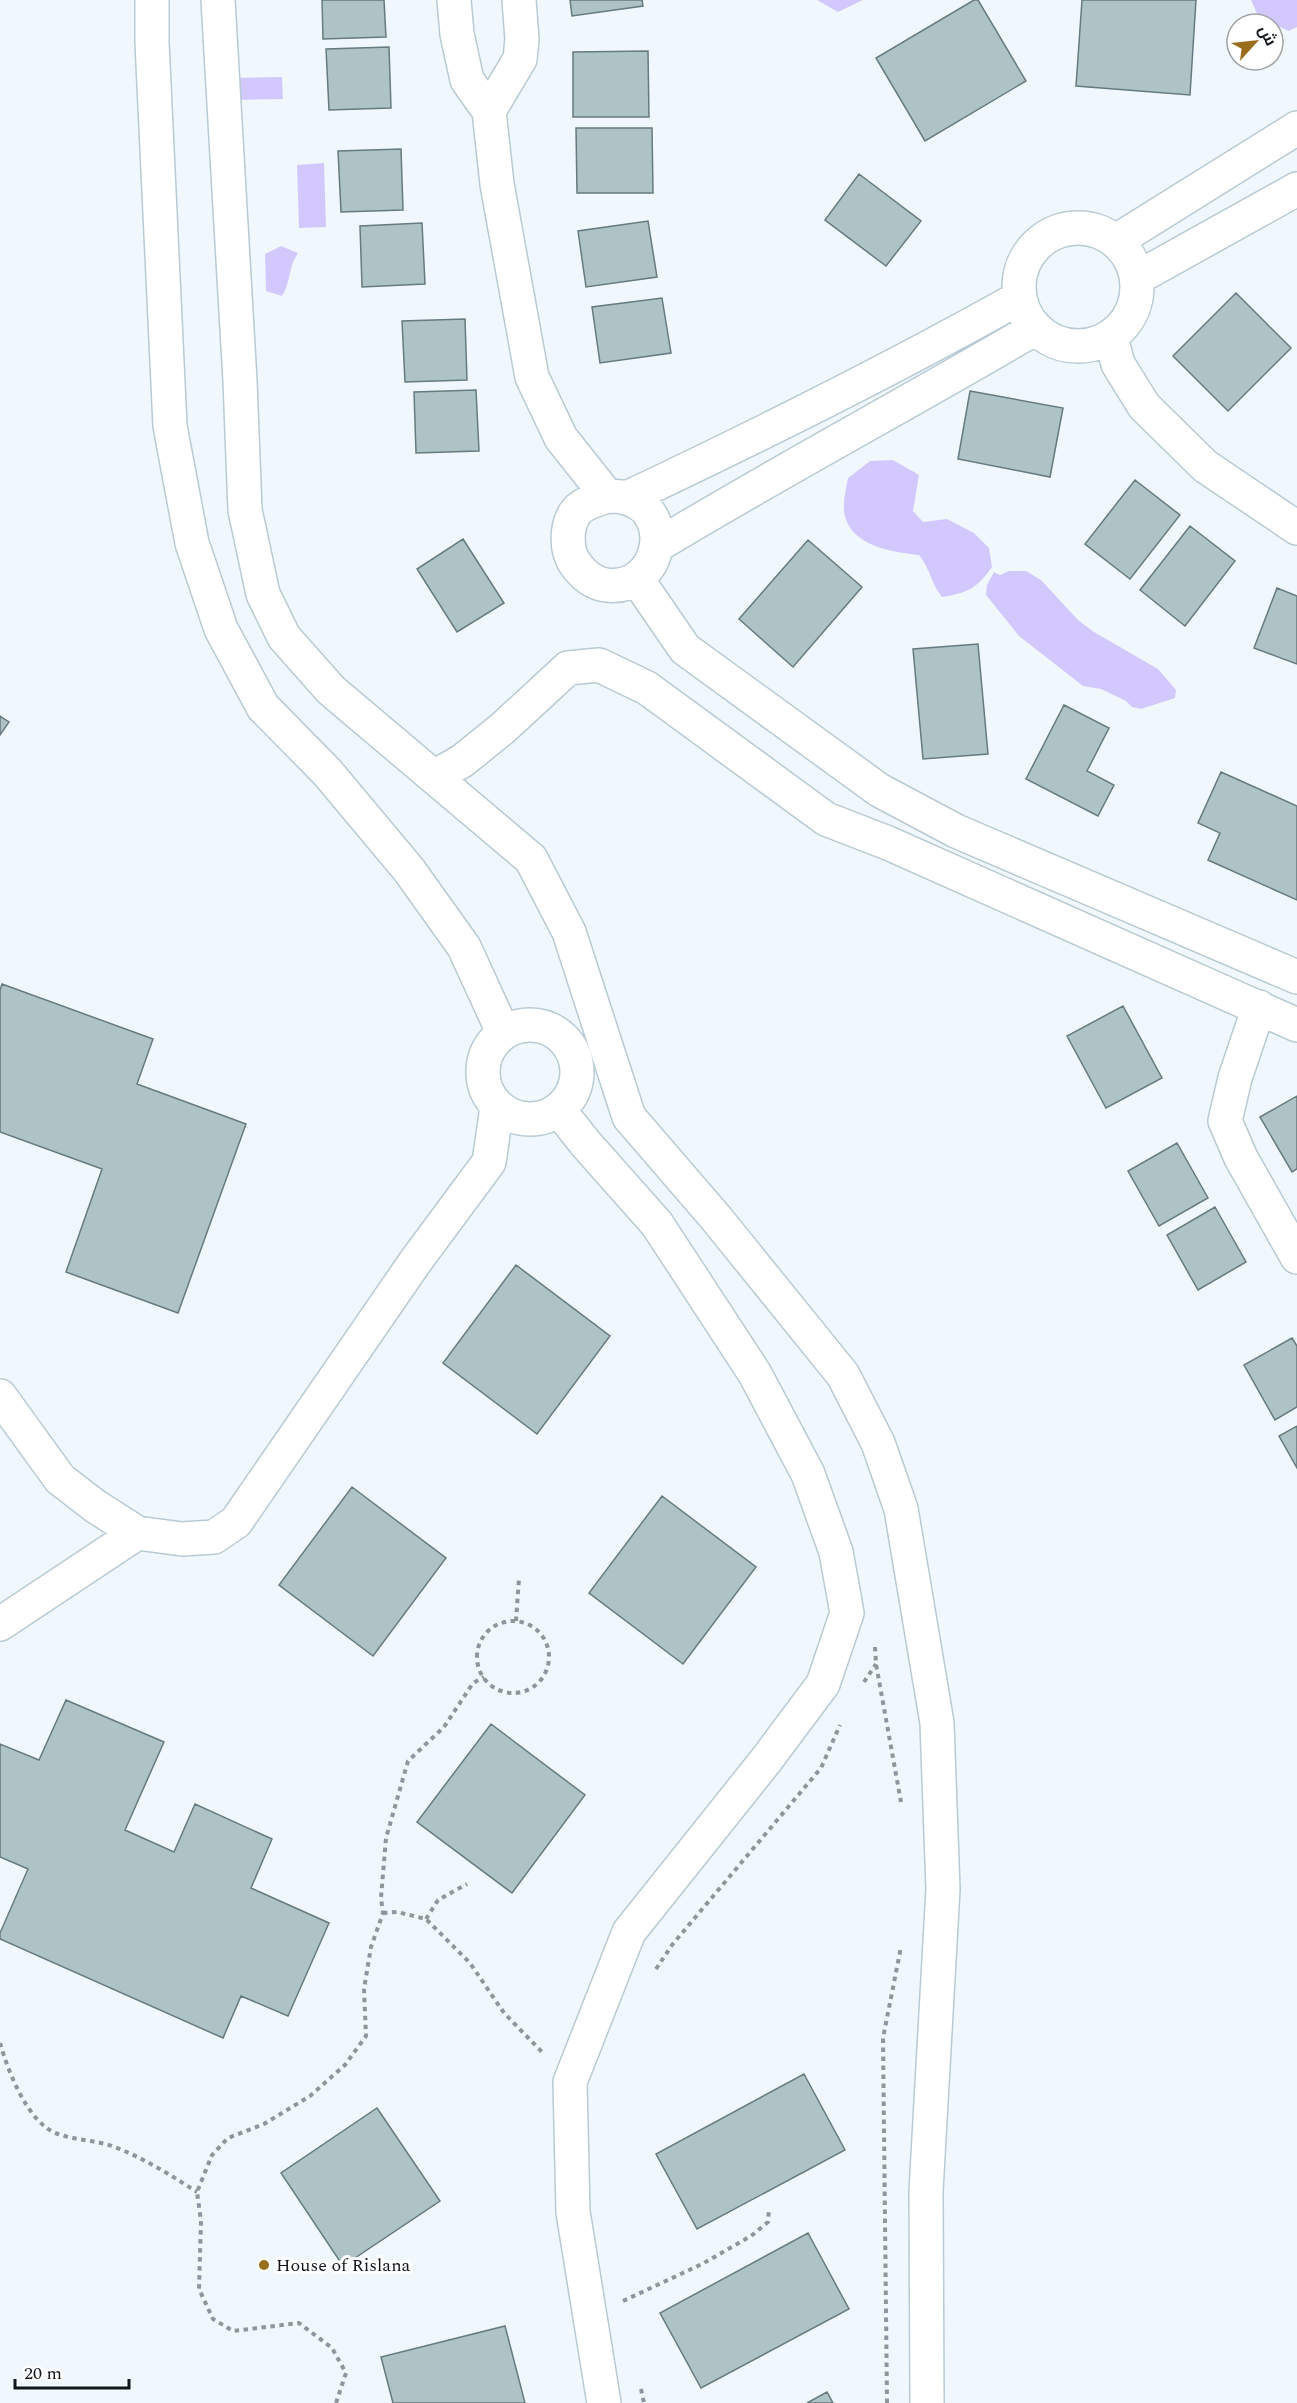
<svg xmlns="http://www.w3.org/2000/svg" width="1297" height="2403" font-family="Spectral,Cairo,serif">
<rect width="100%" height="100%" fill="#f1f8fd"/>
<path fill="#d2c8fe" d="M817,0H863L838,12Z
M1251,0H1297V27L1289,31L1259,18Z
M282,77L283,99L236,100L235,78Z
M324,163L326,227L299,228L297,165Z
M281,246L298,253C288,267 291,283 282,296L266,291L265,254Z
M893,460L919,475L913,511L923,522L947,519L974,533L989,548L992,567C977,588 968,593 942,597C931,584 930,568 919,555C892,552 848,546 844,511C843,500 846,489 848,478L870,461Z
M1009,571H1026L1041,580L1078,620L1094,632L1158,669L1176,690L1175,698L1141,709L1132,707L1126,701L1101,689L1083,686L1019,636L986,595L987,585L994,572L1000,575Z"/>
<path fill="#adc3c5" stroke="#667b7c" stroke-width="1.5" d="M322,0H384L386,37L323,39Z
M570,0H642L643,6L572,16Z
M974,0H978L1026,81L925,141L876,58Z
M1082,0H1196L1190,95L1076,86Z
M389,47L391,108L329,110L326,49Z
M648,51L649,117H573V52Z
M576,128H652L653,193H577Z
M401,149L403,210L341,212L338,151Z
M859,174L921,221L886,266L825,220Z
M648,221L657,277L586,287L578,231Z
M422,223L425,284L362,287L360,226Z
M1236,293L1291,348L1228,411L1173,356Z
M662,298L671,353L600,363L592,307Z
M465,319L467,380L405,382L402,321Z
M476,390L479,451L416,453L414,392Z
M970,391L1063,408L1050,477L958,459Z
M1135,480L1180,515L1130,579L1085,544Z
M1190,526L1235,561L1185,626L1140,590Z
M463,539L504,603L457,632L417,569Z
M808,540L862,587L793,667L739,619Z
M1277,588L1297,596V664L1254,648Z
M978,644L988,754L923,759L913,649Z
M1064,705L1109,728L1087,771L1114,785L1098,816L1026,779Z
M0,716L9,722L0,735Z
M1221,772L1297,806V900L1208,860L1220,833L1198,823Z
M2,984L153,1039L137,1084L246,1124L178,1313L66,1272L102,1169L0,1132V990Z
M1123,1006L1162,1078L1106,1108L1067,1036Z
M1297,1096V1169L1292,1172L1260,1117Z
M1177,1143L1208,1198L1159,1226L1128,1171Z
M1215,1207L1246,1262L1198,1290L1167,1235Z
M516,1265L610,1336L537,1434L443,1363Z
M1292,1338L1297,1346V1407L1275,1420L1244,1365Z
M1297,1426V1468L1279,1436Z
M352,1487L446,1558L373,1656L279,1585Z
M662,1496L756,1567L683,1664L589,1593Z
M66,1700L164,1742L125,1830L174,1852L195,1804L272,1839L251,1888L329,1923L288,2016L241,1996L223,2038L0,1939V1933L28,1869L0,1857V1744L39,1760Z
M491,1724L585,1795L512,1893L417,1822Z
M804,2074L845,2150L697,2229L656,2154Z
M377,2108L440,2201L343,2266L281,2173Z
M808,2233L849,2309L701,2388L660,2313Z
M505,2326L525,2403H393L381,2357Z
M827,2392L833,2403H807Z"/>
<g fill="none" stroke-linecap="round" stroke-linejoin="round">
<g stroke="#b8cad4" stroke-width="36">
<path id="minor" d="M152,0V42L170,426L192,543L221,629L263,707L327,772L409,870L464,947L503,1032
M218,0L240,381L245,510L263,594L284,637L331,690L531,859L569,932L629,1117L716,1218L843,1375L878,1443L901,1509L937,1723L943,1889L926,2191L927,2403
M454,0L457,34L467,80L489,111L497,184L532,377L561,438L607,496C613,496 620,496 626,498C677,511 661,592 606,585C592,583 582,574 574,562C566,549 566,527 575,513C582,503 597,500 607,496
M489,111L520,59L522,39L519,0
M1019 287a59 59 0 1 1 118 0a59 59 0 1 1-118 0Z
M1116,241L1297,128
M1137,278L1297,189
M1111,337L1118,364L1144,406L1205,466L1297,528
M627,498C760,435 891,370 1019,298
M658,545C782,470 910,402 1034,329
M637,579L685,649L879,790L956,831L1297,977
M434,777L462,761L503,728L568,668L599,665L647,688L826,819L888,843L1297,1025
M1259,1007L1235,1078L1225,1121L1241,1158L1297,1257
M483 1072a47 47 0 1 1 94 0a47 47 0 1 1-94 0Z
M559,1110L586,1144L657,1224L755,1374L808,1474L836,1552L847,1613L823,1684L767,1759L629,1932L570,2082L573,2212L604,2403
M0,1396L60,1479L95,1506L137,1533L182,1539L214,1537L236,1522L415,1262L489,1162L497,1107
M0,1624L137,1533"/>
</g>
<path stroke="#8f969a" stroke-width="4" stroke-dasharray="4.5 4.5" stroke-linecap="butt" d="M516,1621L519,1578
M477 1657a36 36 0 1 1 72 0a36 36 0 1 1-72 0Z
M875,1647L876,1664L901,1802
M864,1682L876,1664
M383,1913L397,1912L426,1919L470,1963L504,2013L543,2053
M426,1919L438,1900L467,1884
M656,1969L672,1945L821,1768L840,1725
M0,2043C8,2071 28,2124 58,2134C75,2140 94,2140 112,2146C142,2157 169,2174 197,2192
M623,2301L702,2264L751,2236L768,2222L769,2209
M641,2389L644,2403
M336,2403L346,2373L332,2348L299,2323L233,2331L213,2319L199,2289L201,2221L197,2192L212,2155L228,2138L264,2124L310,2096L345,2065L366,2036L364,1989L371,1947L383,1913L381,1898L386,1838L408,1761L444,1727L473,1683L484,1677
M887,2403L883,2038L901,1947"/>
<use href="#minor" stroke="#fff" stroke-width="33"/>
</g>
<circle fill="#996d1b" stroke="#fff" stroke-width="2" cx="264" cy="2265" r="6"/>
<g text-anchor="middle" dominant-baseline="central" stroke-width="6" stroke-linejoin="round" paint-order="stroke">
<g font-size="18" fill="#11171b" stroke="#fff" text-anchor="start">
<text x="276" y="2265">House of Rislana</text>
</g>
</g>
<g transform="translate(1255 42) rotate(63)"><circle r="28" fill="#ffffff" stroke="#a0a2a4" stroke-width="1.5"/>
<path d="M0-4.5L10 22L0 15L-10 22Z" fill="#996d1b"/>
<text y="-9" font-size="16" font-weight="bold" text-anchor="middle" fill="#11171b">ش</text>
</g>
<path d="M15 2379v9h114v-9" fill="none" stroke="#11171b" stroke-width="3"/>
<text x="24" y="2379" font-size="18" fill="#11171b" stroke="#ffffff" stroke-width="4.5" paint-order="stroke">20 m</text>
</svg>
